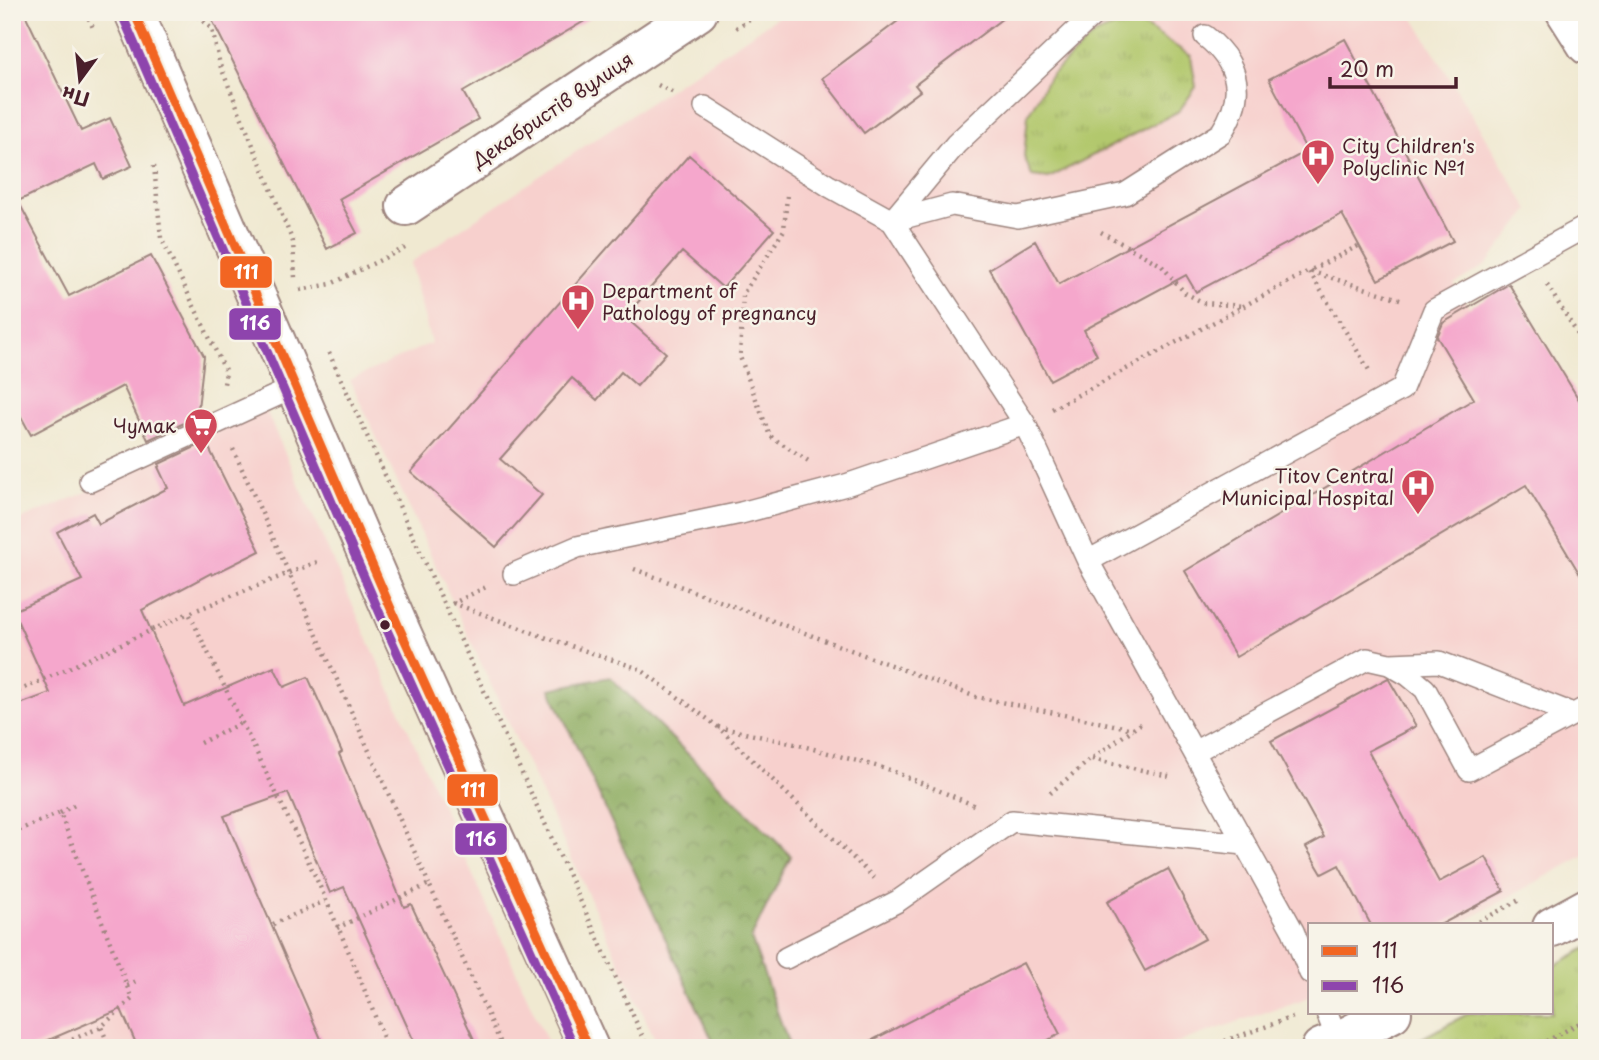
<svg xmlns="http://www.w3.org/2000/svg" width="1599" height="1060" font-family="'Playpen Sans',sans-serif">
<defs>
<pattern id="grass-tufts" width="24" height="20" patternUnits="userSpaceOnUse" patternTransform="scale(1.75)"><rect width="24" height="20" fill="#b2c86d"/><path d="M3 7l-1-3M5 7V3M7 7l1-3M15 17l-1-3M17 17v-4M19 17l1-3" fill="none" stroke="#9bab5f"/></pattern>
<pattern id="forest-crowns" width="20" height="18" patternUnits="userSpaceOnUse" patternTransform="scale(1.75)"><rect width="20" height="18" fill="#8dac60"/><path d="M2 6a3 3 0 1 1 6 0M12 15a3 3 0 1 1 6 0" fill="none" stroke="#758b4f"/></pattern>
</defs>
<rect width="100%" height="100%" fill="#f7f3e8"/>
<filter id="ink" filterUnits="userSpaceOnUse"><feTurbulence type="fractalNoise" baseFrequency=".0143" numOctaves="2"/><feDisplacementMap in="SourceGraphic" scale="14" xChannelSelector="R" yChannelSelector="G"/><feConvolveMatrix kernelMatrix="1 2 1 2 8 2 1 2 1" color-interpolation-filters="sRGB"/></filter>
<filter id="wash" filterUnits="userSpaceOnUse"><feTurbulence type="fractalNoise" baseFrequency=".00686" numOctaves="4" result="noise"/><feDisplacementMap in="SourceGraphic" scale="28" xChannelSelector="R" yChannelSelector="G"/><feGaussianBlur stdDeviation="1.57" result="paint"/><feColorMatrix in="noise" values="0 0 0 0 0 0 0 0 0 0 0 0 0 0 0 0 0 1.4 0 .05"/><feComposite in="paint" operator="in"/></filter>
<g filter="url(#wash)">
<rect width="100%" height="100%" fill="#f0e9d1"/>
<path fill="#f7d0cd" d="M785,12H1410L1529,210L1486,265L1454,284L1470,308L1509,284L1587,413V854L1458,925H1310V997L1161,1048H659L350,380L431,343L410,263Z
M264,406L550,1048H12V523L78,496Z"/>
<path fill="url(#grass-tufts)" stroke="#7e744c" stroke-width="2" d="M1134,19L1191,56L1196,87L1179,111L1049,178L1032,176L1024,156L1028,115L1049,77L1095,34Z
M1587,948V1048H1412L1413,1043L1469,1013H1552V967Z"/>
<path fill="url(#forest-crowns)" stroke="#6c6646" stroke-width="2" d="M610,677L791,856L751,938L790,1048H716L550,689Z"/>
<g id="blocks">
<path fill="#f5a7cc" d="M12,12H24L81,131L110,118L132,166L103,179L96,164L18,201L69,296L151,256L204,356L197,417L148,440L123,386L31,435L12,400Z
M208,12H600L463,92L478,119L339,199L357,233L327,249Z
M910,12H1011L915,85L920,91L864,133L822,78Z
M1345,39L1453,241L1378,280L1342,214L1196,292L1186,275L1084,330L1097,355L1050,380L989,269L1035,241L1059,284L1307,151L1269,79Z
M689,155L774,230L723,288L682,252L625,317L666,353L637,386L621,372L597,400L572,378L500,459L542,495L496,547L411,472Z
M1509,284L1587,413V586L1526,485L1236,657L1185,571L1474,399L1437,337L1443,323Z
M206,442L260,551L212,575L211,573L142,610L184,706L274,667L284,687L308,677L342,752L339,754L404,907L411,904L478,1048H417L344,887L330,893L288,793L224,816L325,1048H138L121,1009L30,1048H12V707L50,693L13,611L82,580L57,532L93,513L99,524L168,488L158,467L160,466L159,464Z
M1388,678L1416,726L1368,751L1439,882L1486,857L1504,891L1440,925H1371L1339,865L1322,874L1306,847L1324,837L1271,741Z
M1168,869L1205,939L1145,971L1107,902Z
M1023,963L1060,1034L1033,1048H857Z"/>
</g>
</g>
<g filter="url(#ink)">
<use href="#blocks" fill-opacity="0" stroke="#9d847e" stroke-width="2"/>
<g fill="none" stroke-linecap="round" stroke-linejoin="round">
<g stroke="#9d847e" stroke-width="24">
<path id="lane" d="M705,107L829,186L892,221L1025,424L1088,561
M892,221L952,205L1018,217L1125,194L1221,133C1246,95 1240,64 1205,36
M892,221L956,144L1096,12
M90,481L295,387
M514,574L577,547L741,513L846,485L1025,424
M1391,664L1439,662L1573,714
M1194,752L1367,659L1389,664L1408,675L1425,689L1469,770L1587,707
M786,958L898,901L1012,821L1245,844
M1310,973L1293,931L1088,561L1402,389L1434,310L1587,226
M1327,1013L1338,1041"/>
</g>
<g stroke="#9d847e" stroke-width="42">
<path id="street" d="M406,206L698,12"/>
</g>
<g stroke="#9d847e" stroke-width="42">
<path id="secondary" d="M1552,927L1587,908
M1321,1048L1338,1041L1392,1013"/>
</g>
<g stroke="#9d847e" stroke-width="42">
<path id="primary" d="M134,12L398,625L589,1048
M1566,12L1587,45"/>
</g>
<path stroke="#9d847e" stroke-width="4.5" stroke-dasharray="2 5" stroke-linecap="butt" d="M86,12L94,30
M193,12L212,29L220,65L293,242L295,278
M736,28L760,12
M658,85L676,94
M154,166L161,238L226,372L224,384
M787,196L784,230L743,294L740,357L770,436L810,462
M1101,232L1161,265L1185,293L1204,303L1244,306
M1358,246L1309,271L1369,370
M1547,285L1587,349
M300,290L331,284L409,246
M329,353L648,1048
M1052,409L1309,271L1403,300
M233,449L429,884
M317,562L189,613C257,756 332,899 387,1048
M634,569L976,697L1133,729
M453,603L547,638L640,669L717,726L875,879
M452,604L488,586
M12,694L189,613
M718,727L799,745L890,770L976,806
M200,743L241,723
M1092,759L1169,776
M1050,793L1091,759L1143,722
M60,813L78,803
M12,833L60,813L132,999L101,1027L110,1048
M273,924L325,901
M1473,925L1521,899
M337,928L429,884L503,1048
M127,985L139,980
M53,1048L101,1027
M1205,1048L1293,1017
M1534,1048L1587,1019"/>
<use href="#lane" stroke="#fff" stroke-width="21"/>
<use href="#street" stroke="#fff" stroke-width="38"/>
<use href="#secondary" stroke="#fff" stroke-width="38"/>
<use href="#primary" stroke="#fff" stroke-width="38"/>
<g stroke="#f7f3e8" stroke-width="14">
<path id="bus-1" d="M134,12L398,625L589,1048"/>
</g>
<g stroke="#f7f3e8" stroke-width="14">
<path id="bus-2" d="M123,17L387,630L575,1048"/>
</g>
<use href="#bus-1" stroke="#f26522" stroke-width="9"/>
<use href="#bus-2" stroke="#8e44ad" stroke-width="9"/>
</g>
</g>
<defs>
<g id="hospital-pin" transform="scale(1.75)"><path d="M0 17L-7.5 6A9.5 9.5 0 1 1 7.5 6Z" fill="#d1495b" stroke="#f7f3e8"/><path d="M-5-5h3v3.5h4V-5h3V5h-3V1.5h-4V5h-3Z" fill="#fff"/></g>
<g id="supermarket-pin" transform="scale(1.75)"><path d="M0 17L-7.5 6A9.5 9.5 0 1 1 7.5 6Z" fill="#d1495b" stroke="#f7f3e8"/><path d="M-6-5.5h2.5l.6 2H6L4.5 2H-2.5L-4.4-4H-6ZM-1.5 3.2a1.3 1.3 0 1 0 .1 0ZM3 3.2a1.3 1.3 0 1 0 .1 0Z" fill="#fff"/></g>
</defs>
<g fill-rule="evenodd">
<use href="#hospital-pin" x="1318" y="156"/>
<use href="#hospital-pin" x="578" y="301"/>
<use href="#supermarket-pin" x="201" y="425"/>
<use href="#hospital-pin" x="1418" y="486"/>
</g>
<circle fill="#4a1f2b" stroke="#f7f3e8" stroke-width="2.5" cx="385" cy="625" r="6"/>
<g text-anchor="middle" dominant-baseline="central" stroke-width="5" stroke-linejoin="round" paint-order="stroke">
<g font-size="19" fill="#4a1f2b" stroke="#f7f3e8">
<text transform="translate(552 109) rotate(-34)">Декабристів вулиця</text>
</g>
<g font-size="19" fill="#4a1f2b" stroke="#f7f3e8" text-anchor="start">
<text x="1342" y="145">City Children's<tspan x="1342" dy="22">Polyclinic №1</tspan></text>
<text x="602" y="290">Department of<tspan x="602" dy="22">Pathology of pregnancy</tspan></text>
<text x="176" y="425" text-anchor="end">Чумак</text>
<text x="1394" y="475" text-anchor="end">Titov Central<tspan x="1394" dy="22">Municipal Hospital</tspan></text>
</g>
</g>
<g stroke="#f7f3e8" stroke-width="2.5">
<rect x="219" y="255" width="54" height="34" rx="7" fill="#f26522"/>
<rect x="228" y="307" width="54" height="34" rx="7" fill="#8e44ad"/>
<rect x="446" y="773" width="53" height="34" rx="7" fill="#f26522"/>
<rect x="454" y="822" width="54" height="34" rx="7" fill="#8e44ad"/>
</g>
<g font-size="19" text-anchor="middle" font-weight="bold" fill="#fff">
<text x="246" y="279">111</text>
<text x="255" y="330">116</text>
<text x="473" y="797">111</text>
<text x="481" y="846">116</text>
</g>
<rect width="1599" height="1060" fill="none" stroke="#f7f3e8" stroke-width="42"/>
<rect x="1308" y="923" width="245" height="91" fill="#f7f3e8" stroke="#b29e9c" stroke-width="2"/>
<rect x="1322" y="946" width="35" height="10" fill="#f26522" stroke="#b29e9c" stroke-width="2"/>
<text x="1372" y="958" font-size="21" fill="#4a1f2b">111</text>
<rect x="1322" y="981" width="35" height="10" fill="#8e44ad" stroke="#b29e9c" stroke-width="2"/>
<text x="1372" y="993" font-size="21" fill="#4a1f2b">116</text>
<g transform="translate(80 80) rotate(195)" stroke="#f7f3e8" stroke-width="5" paint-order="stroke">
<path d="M0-5L12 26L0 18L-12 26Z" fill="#4a1f2b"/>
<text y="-10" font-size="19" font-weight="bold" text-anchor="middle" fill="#4a1f2b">Пн</text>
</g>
<path d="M1330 77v10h126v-10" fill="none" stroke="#4a1f2b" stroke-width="3.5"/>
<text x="1340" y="77" font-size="21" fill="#4a1f2b" stroke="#f7f3e8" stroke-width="5" paint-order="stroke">20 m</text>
</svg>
